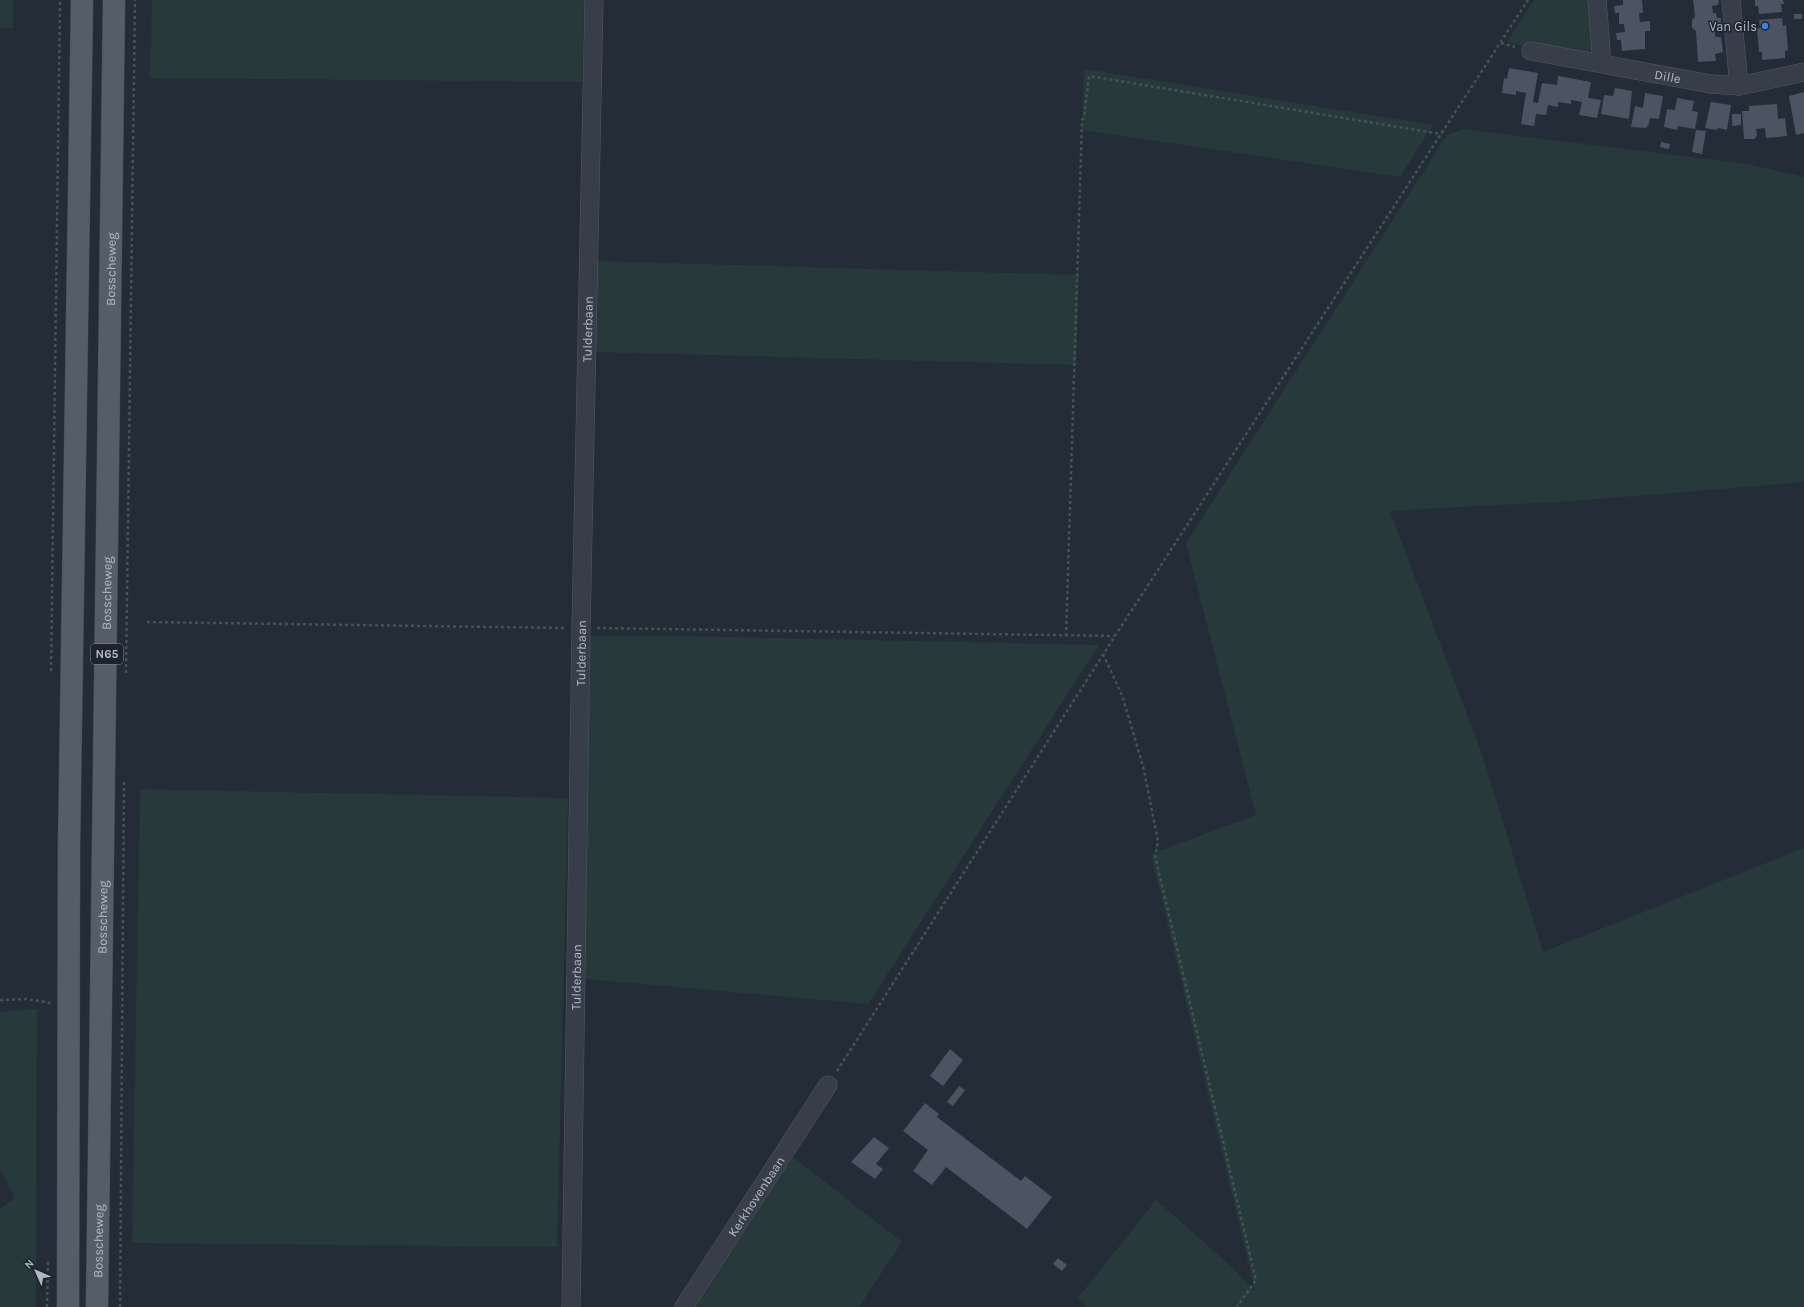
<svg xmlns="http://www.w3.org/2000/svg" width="1804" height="1307" font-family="Karla,sans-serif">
<rect width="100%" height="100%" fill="#242c38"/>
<path fill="#27393a" d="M0,0H13V28H0Z
M152,0H584L582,82L150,78Z
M1534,0H1590L1593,45L1592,50L1584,54L1517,45L1507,41Z
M1084,69L1098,71L1433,125L1400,177L1082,130Z
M1464,129L1747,164L1804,177V482L1574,501L1390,511L1483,757L1543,952L1804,848V1307H1086L1077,1299L1156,1200L1231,1266L1255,1291L1151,854L1256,815L1186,543L1447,135Z
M597,261L1079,275L1076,365L596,352Z
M590,636H684L1099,645L868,1004L585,979Z
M140,789L568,798L557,1247L132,1243Z
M37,1009L36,1307H0V1208L15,1198L0,1169V1012Z
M793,1157L902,1242L859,1307H696Z"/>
<path fill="#4a5462" d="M1623,0H1642L1643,13H1639L1640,22L1650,21V31H1645V49L1622,51L1621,40H1617L1616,33L1625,32L1624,24H1619V13H1615L1614,6L1623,5Z
M1693,0H1719L1718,5L1712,6L1713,13H1716L1717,18H1721V28L1715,30V37H1721L1723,52L1715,54L1716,61L1698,62L1696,31L1692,28V20L1695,17Z
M1755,0H1783L1784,4H1781L1782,12L1759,14L1758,6H1755Z
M1794,14H1802V19H1794Z
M1782,18L1783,26L1786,25L1788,50L1785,51V58L1762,60V52H1759L1757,28H1760L1759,20Z
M1509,68L1538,73L1533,102L1538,103L1542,83L1557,85L1558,76L1591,82L1588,98L1601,100L1597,118L1579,115L1582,102L1571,100V104L1558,102V107L1548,105L1546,115L1536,114L1534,126L1521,124L1526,93L1516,91V95L1502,93L1504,78L1507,79Z
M1615,88L1632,91L1629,119L1601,114L1604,95L1613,96Z
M1804,92V133L1796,135L1789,96Z
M1645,93L1663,96L1659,119L1650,118L1649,124L1646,128L1631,127L1635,106L1643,108Z
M1677,98L1694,101L1692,111L1698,112L1695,129L1678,126L1677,130L1664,127L1667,109L1675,110Z
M1711,102L1731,105L1727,130L1718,128L1717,130L1705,128Z
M1777,104L1778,119L1785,118L1787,136L1766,138L1765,128L1756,129L1757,136L1754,139H1744L1742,111H1749V106Z
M1732,114H1741V125L1732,126Z
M1696,130L1706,131L1702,154L1692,152Z
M1661,142L1670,144L1669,149L1660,147Z
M950,1049L963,1060L943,1086L930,1076Z
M959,1086L965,1090L953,1106L947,1102Z
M925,1103L939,1114L937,1117L1021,1181L1025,1176L1052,1197L1027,1229L946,1167L932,1185L913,1171L928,1150L903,1131Z
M874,1137L889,1148L876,1164L883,1169L875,1179L851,1162Z
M1058,1258L1067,1265L1062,1271L1053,1264Z"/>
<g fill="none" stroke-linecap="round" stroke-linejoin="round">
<g stroke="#525964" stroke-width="19">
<g id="minor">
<path d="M1597,0L1602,63"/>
<path d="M1731,0L1739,86"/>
<path id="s1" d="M1531,51L1711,84L1739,86L1804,72"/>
<path id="s2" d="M571,1307L581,628L594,0"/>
<path id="s3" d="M684,1307L828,1085"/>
</g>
</g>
<g stroke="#404852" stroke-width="23">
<g id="primary">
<path d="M68,1307L69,848L82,0"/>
<path id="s4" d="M97,1307L114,0"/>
</g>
</g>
<path stroke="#435457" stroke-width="2.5" stroke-dasharray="3 3" stroke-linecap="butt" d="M1501,43L1515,47
M147,622L564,628
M597,628L1114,636
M1066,636L1082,120L1084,118L1089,76L1441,134
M1103,654L1122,695L1143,766L1158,841L1155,856L1256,1280L1237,1307
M51,671L60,0
M126,673L135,0
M0,1000L26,999L51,1003
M837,1071L1115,636L1528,0
M47,1307L48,1262
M120,1307L124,780"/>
<use href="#minor" stroke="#373e49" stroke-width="18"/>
<use href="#primary" stroke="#555d69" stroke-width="22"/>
</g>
<circle fill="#3f7fe0" stroke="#1d242e" stroke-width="1.5" cx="1765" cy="26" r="4"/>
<g text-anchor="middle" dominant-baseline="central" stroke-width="3" stroke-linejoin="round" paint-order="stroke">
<rect fill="#1d242e" stroke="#858c98" stroke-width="1" x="91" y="644" width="32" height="20" rx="3"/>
<g font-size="12" font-weight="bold" fill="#b2b9c5">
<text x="107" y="654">N65</text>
</g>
<g font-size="13" fill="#b2b9c5" stroke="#1d242e" text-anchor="end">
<text x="1757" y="26">Van Gils</text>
</g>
<g font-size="13" fill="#b2b9c5" stroke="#1d242e">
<text stroke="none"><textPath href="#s1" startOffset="139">Dille</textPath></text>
<text stroke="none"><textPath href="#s4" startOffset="1038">Bosscheweg</textPath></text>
<text stroke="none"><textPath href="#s2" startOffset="978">Tulderbaan</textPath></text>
<text stroke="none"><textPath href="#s4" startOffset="714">Bosscheweg</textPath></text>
<text stroke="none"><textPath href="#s2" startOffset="654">Tulderbaan</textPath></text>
<text stroke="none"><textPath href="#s4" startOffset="390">Bosscheweg</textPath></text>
<text stroke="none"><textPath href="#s2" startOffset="330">Tulderbaan</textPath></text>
<text stroke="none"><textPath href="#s3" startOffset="132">Kerkhovenbaan</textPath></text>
<text stroke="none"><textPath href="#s4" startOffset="66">Bosscheweg</textPath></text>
</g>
</g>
<g transform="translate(36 1271) rotate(315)" stroke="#1d242e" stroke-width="3" paint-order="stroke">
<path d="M0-3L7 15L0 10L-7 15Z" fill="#b2b9c5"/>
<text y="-6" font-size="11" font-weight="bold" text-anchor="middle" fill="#b2b9c5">N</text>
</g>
</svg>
